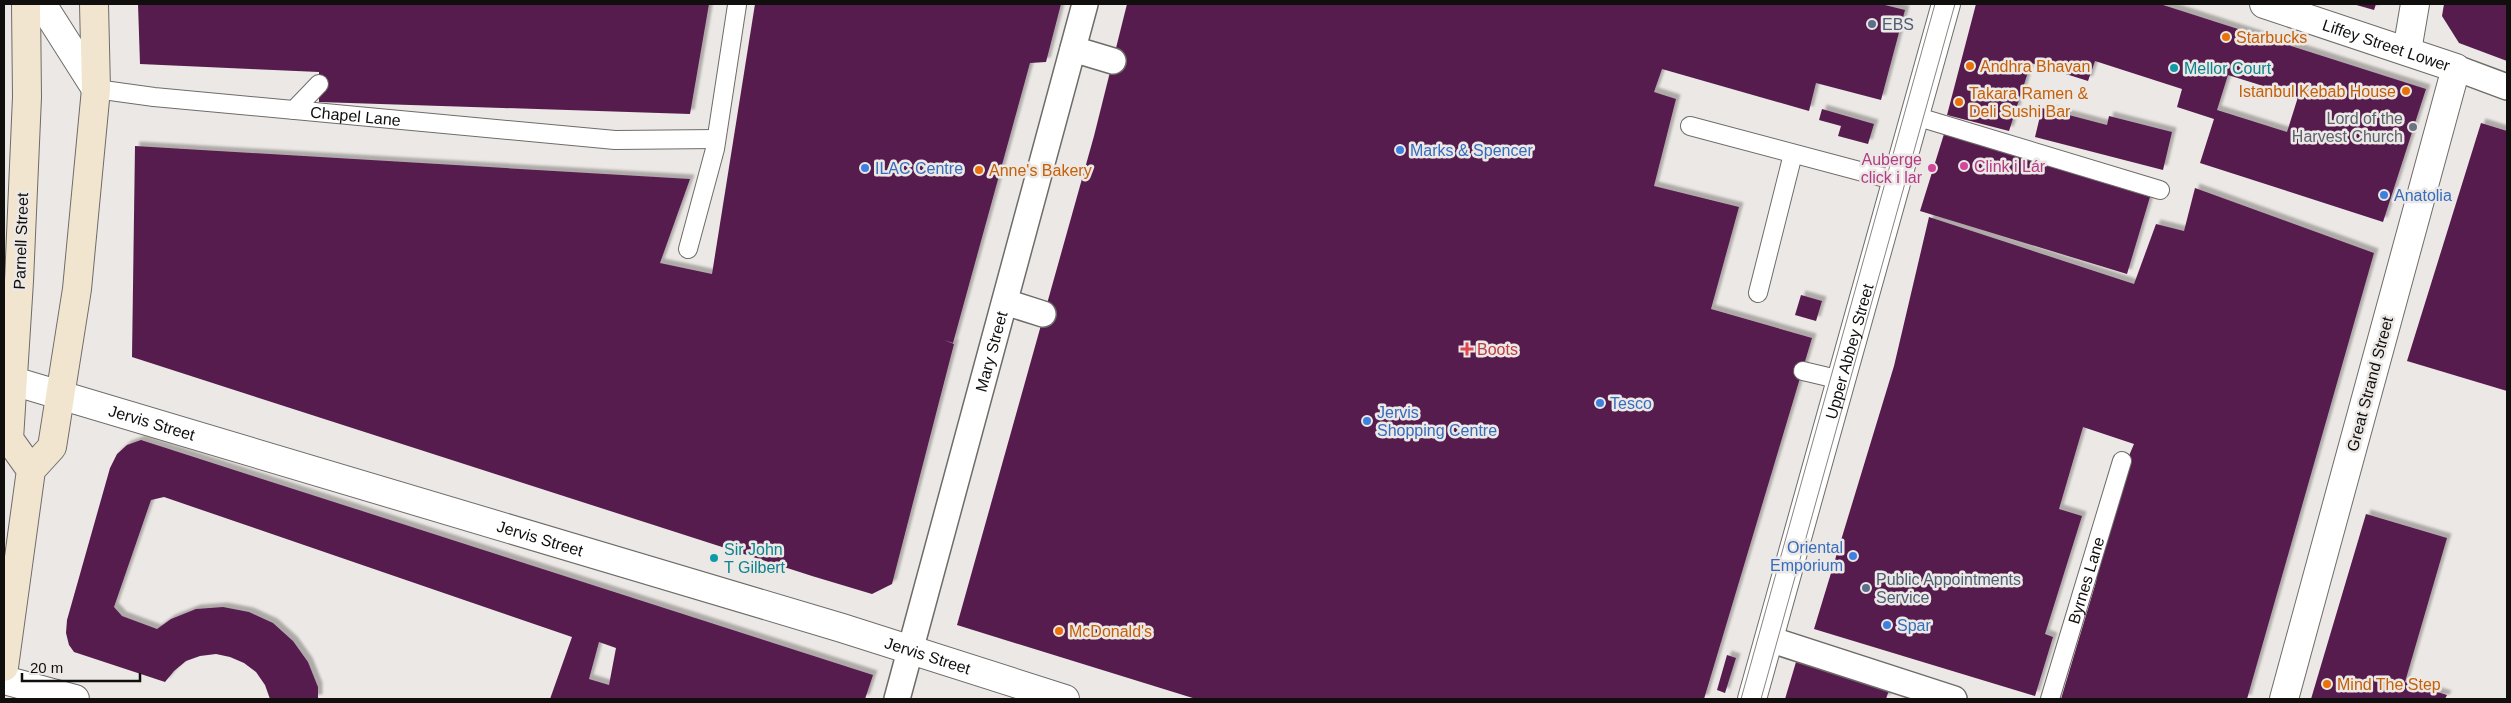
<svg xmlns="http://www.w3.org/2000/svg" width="2511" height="703" font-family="Arial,sans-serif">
<defs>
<filter id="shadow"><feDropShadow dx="4.5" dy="-4.5" stdDeviation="1" flood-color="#0004"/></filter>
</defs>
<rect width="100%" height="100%" fill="#ece8e5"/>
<path fill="#571c4e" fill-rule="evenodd" filter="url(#shadow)" d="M138,4H709L690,114L319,102V72L140,64Z
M755,4H1061L1046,62L1030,63L953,343L944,340L954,344L892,584L872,594L812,576L132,357L135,146L690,179L660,263L712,274Z
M1127,4H1881L1905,10L1881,100L1816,83L1809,111L1662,69L1654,92L1676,99L1654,186L1739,207L1711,309L1812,338L1704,699H1196L957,625L1094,136Z
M1976,4H2160L2426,89L2383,222L2200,163L2214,119L2177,107L2182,89L2095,61L2088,81L2031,63L2009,131L1947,115ZM2228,75L2298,97L2287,132L2217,110Z
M2353,4H2376L2374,10Z
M2444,4H2507V61L2459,43L2442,16Z
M2042,108L2107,125L2109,116L2172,132L2163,170L2035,137Z
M1822,109L1874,124L1868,144L1838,136L1841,126L1819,120Z
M2481,123L2507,131V391L2407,361Z
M1944,134L2150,197L2127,274L1920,211Z
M2195,188L2374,253L2247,699H2061L2096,582L2108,505L2134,444L2083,427L2059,509L2082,516L2045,634L2053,637L2035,696L1814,629L1894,366L1929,217L2134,284L2156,224L2184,231Z
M1801,295L1822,301L1816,321L1795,315Z
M141,440L873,675L865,699H550L572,637L164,497L151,500L114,607L122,616L157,629L171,619L196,609L223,607L249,612L273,623L293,641L308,662L318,687V699H270L265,685L256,672L244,663L230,657L216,654L200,656L186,661L174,671L165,682L74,652L69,645L66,633L67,620L110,468L117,454L127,445ZM599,642L616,648L609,685L589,679Z
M2366,514L2447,538L2405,682L2447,695L2445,699H2311Z
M1727,655L1736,658L1725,693L1717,690Z
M1796,662L1889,690L1886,699H1785Z"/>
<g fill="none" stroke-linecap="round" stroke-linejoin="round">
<g stroke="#6e6c69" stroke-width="20">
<g id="service">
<path id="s1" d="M96,89L154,97L615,140L716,139"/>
<path d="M294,110L319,84"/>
<path d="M1915,116L2160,190"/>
<path d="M1690,126L1897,181"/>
<path d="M688,249L715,149L737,5"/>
<path d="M1758,293L1793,154"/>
<path d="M1803,371L1841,380"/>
<path id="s2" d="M2050,699L2122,461"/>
</g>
</g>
<g stroke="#6e6c69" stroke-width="28">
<g id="pedestrian">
<path d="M1073,49L1113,61"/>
<path d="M2456,68L2507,87"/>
<path d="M1005,302L1043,314"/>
<path d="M1769,639L1954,699"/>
<path id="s3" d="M897,699L1085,4"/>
</g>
</g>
<g stroke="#6e6c69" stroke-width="30">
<g id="minor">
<path d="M42,4L96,89"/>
<path id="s4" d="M2264,4L2456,68L2284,699"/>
<path d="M2407,51L2415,4"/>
<path id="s5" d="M13,381L842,628L1065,699"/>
<path d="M4,680L75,699"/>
<path id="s6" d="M1752,699L1946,4"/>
</g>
</g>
<g stroke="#6e6c69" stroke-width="30">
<path id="secondary" d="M26,4L27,97L19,281L9,439L31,470
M4,667L31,470L52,447L77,289L96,89L94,4"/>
</g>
<use href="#service" stroke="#fff" stroke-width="18"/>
<use href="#pedestrian" stroke="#fff" stroke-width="25"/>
<use href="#minor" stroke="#fff" stroke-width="28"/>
<use href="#secondary" stroke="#f2e5d0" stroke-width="28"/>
<path stroke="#888583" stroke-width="1" d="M1741,699L1935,4
M1761,699L1955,4"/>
</g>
<g fill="#5c6f8a" stroke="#ece8e5" stroke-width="2">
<circle cx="1872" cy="24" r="5"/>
<circle cx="1866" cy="588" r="5"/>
</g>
<g fill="#e8710a" stroke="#ece8e5" stroke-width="2">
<circle cx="2226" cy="37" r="5"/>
<circle cx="1970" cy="66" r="5"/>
<circle cx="2406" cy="91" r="5"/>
<circle cx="1959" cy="102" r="5"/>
<circle cx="979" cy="170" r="5"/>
<circle cx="1059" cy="631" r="5"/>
<circle cx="2327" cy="684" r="5"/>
</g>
<g fill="#0f9aa8" stroke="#ece8e5" stroke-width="2">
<circle cx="2174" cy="68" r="5"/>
<circle cx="714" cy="558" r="5"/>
</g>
<circle fill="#6b7280" stroke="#ece8e5" stroke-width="2" cx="2413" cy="127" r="5"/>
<g fill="#3f7fe0" stroke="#ece8e5" stroke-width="2">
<circle cx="1400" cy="150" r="5"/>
<circle cx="865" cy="168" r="5"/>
<circle cx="2384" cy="195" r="5"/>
<circle cx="1600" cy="403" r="5"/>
<circle cx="1367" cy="421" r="5"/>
<circle cx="1853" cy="556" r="5"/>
<circle cx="1887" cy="625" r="5"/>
</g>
<g fill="#d1479c" stroke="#ece8e5" stroke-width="2">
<circle cx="1964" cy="166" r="5"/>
<circle cx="1932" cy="168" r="5"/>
</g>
<path fill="#e0444e" stroke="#ece8e5" stroke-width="2" d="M1464.5 341.5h5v5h5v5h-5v5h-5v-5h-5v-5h5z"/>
<g text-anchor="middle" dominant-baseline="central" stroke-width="5" stroke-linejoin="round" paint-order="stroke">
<g font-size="16" fill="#4e5e75" stroke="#ece8e5" text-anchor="start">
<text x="1882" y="24">EBS</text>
<text x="1876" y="579">Public Appointments<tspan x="1876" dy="18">Service</tspan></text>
</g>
<g font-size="16" fill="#c56008" stroke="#ece8e5" text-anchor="start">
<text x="2236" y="37">Starbucks</text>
<text x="1980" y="66">Andhra Bhavan</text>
<text x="2396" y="91" text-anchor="end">Istanbul Kebab House</text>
<text x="1969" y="93">Takara Ramen &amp;<tspan x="1969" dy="18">Deli Sushi Bar</tspan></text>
<text x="989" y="170">Anne's Bakery</text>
<text x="1069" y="631">McDonald's</text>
<text x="2337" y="684">Mind The Step</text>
</g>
<g font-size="16" fill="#100f0e" stroke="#ece8e5">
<text stroke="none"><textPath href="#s4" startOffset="129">Liffey Street Lower</textPath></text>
<text stroke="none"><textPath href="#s1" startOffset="261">Chapel Lane</textPath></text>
<text transform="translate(21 241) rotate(-88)">Parnell Street</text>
<text stroke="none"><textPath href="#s3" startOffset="360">Mary Street</textPath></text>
<text stroke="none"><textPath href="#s6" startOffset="361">Upper Abbey Street</textPath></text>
<text transform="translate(2370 384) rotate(-75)">Great Strand Street</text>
<text stroke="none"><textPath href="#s5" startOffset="145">Jervis Street</textPath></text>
<text stroke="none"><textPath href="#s5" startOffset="550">Jervis Street</textPath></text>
<text stroke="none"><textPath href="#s2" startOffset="124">Byrnes Lane</textPath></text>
<text stroke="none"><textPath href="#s5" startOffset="955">Jervis Street</textPath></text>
</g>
<g font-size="16" fill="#0d838f" stroke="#ece8e5" text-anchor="start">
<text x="2184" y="68">Mellor Court</text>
<text x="724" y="549">Sir John<tspan x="724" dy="18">T Gilbert</tspan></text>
</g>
<g font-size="16" fill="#5b616d" stroke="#ece8e5" text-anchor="end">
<text x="2403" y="118">Lord of the<tspan x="2403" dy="18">Harvest Church</tspan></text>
</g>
<g font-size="16" fill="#366cbe" stroke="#ece8e5" text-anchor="start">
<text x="1410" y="150">Marks &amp; Spencer</text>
<text x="875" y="168">ILAC Centre</text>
<text x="2394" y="195">Anatolia</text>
<text x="1610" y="403">Tesco</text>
<text x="1377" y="412">Jervis<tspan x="1377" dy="18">Shopping Centre</tspan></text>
<text x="1843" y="547" text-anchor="end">Oriental<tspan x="1843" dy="18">Emporium</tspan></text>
<text x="1897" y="625">Spar</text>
</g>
<g font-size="16" fill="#b23c85" stroke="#ece8e5" text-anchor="end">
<text x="1922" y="159">Auberge<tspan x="1922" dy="18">click i lar</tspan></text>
<text x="1974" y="166" text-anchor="start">Clink i Lár</text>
</g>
<g font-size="16" fill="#be3a42" stroke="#ece8e5" text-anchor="start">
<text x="1477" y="349">Boots</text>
</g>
</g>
<rect width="2511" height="703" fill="none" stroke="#100f0e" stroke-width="10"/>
<path d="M22 673v8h118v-8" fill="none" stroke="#100f0e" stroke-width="2.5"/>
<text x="30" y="673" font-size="15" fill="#100f0e" stroke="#ece8e5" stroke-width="4" paint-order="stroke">20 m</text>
</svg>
